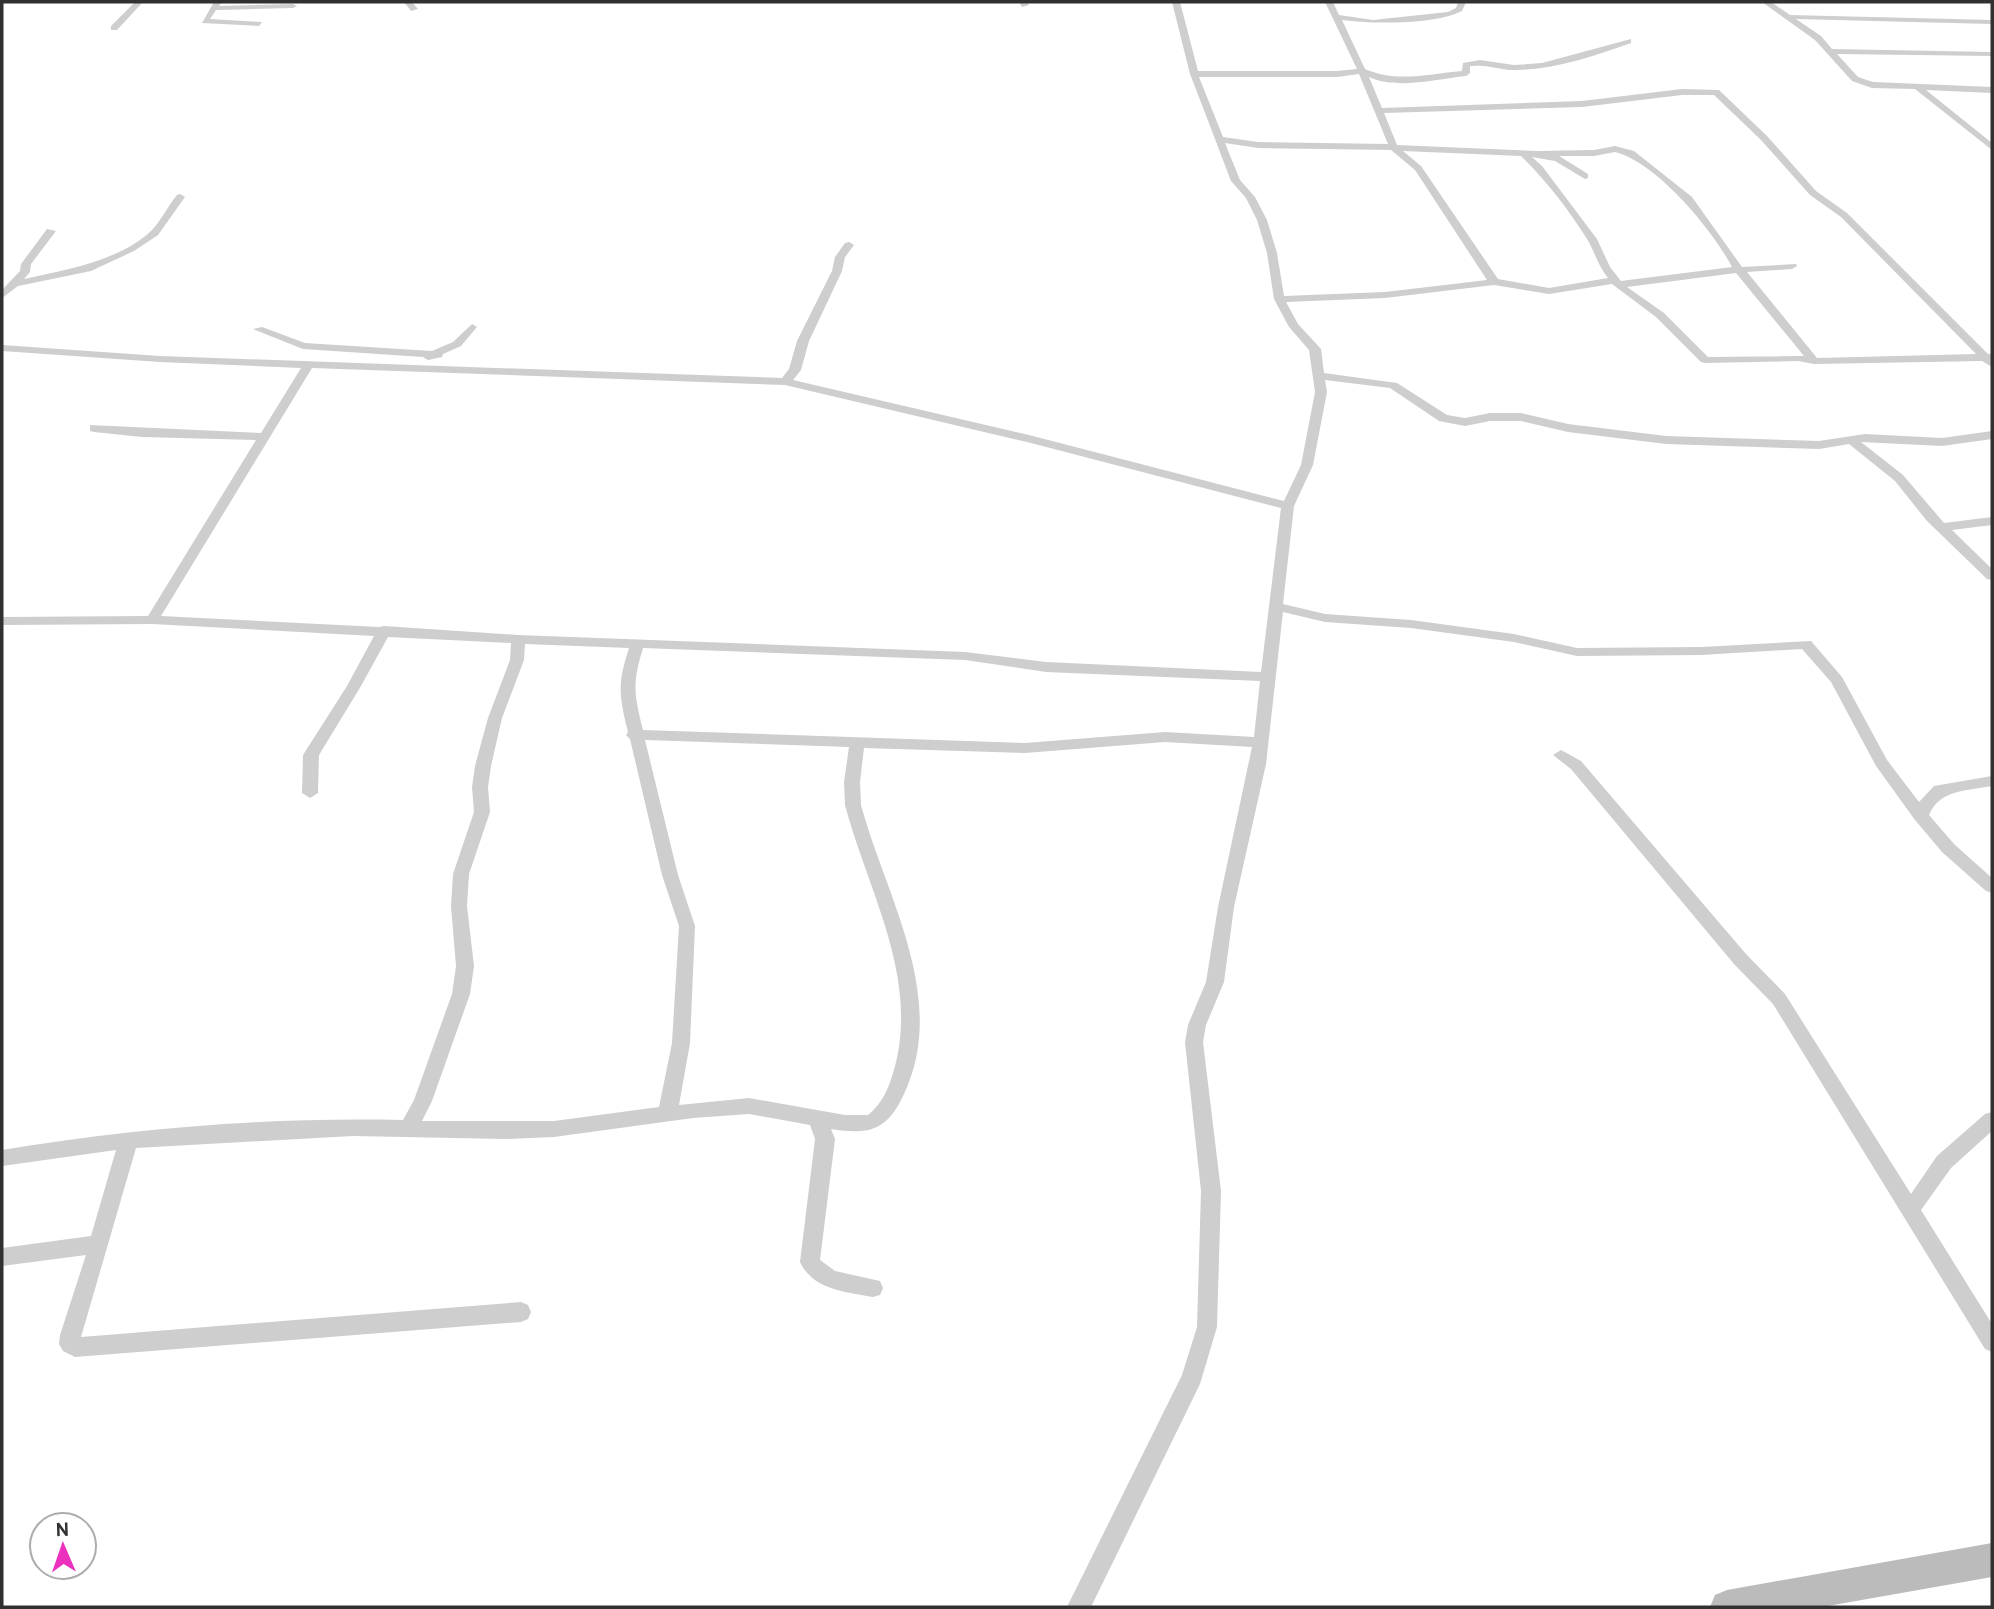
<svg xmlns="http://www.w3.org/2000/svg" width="1994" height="1609" font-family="Overpass,sans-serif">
<rect width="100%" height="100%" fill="#fff"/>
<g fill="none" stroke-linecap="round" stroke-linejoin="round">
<path fill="#cecece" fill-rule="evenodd" d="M135,2H143L117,30H111V26Z
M214,2H222L219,6L293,4L297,6L293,8L216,10L210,19L262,22L259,26L202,23Z
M404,2H412L418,9L411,11Z
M1019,2H1027L1029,5L1022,7Z
M1172,2H1180L1198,71H1337L1357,69L1325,2H1333L1339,15L1373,20L1448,12L1456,8L1458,2H1466L1462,11C1435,25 1372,24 1342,20L1365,69C1396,83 1429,74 1462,71L1463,63L1480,60L1514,65L1542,63L1631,39V43C1595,56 1556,69 1518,70C1502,71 1489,64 1473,66H1470V73L1466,76C1436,79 1397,90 1369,77L1382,108L1582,101L1682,89L1719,90L1767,136L1816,191L1847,213L1988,354H1992V367L1982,361L1814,364L1798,361L1705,363L1701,362L1656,317L1612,284L1549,294L1494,285L1385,298L1286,302L1298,324L1321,349L1324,373L1397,383L1447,415L1465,418L1490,413H1521L1568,424L1666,436L1819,441L1865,434L1942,438L1992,431V439L1942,446L1861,442L1903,475L1944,523L1992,517V525L1952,530L1992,569V580L1987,579L1927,521L1895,481L1849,444L1819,449L1666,444L1568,432L1521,421H1490L1465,426L1439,421L1390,388L1325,380L1327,392L1313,465L1294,506L1283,604L1325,614L1411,620L1514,634L1577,648L1701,647L1811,641L1842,677L1887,760L1919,802L1934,786L1992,776V786C1967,791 1940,789 1929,815L1954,844L1992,878V893L1986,891L1942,852L1915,820L1876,766L1831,682L1802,649L1701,655L1577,656L1514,642L1411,628L1325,622L1283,612L1266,764L1234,907L1224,982L1206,1025L1203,1042L1221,1191L1217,1327L1200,1384L1091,1607H1067L1182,1375L1197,1327L1201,1191L1185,1042L1188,1025L1206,982L1218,907L1252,747L1165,742L1025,753L864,748L860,782L861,805C886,897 949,998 904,1094C887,1131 869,1135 831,1129L835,1139L820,1260L835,1271L880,1281L883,1288L880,1295L873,1297C846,1292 813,1290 800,1262L815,1139L810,1125L749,1114L693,1118L554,1137L505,1139L353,1136L136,1148L81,1337L521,1302L528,1305L531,1312L528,1319L521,1322L75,1357L63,1351L59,1344L60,1335L86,1255L2,1266V1248L91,1236L116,1150L2,1166V1150C133,1128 269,1117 403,1120L414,1100L452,994L456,966L451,906L453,874L474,812L472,787L475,766L488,718L510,660L511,643L388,637L361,686L319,755L318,793L310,798L302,793L303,755L347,686L374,636L152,624L2,625V617L148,616L256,440L142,437L94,432L90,431V425L261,433L301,368L160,362L2,351V345L160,356L782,378L789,369L797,341L832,271L835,257L845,243L849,242L854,245L845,257L842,271L809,341L801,370L793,380L1029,435L1284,501L1301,465L1315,392L1309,350L1289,327L1274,299L1267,253L1257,220L1246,198L1231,181L1207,118L1190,74ZM1359,74L1388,144L1258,142L1223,137L1199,77H1337ZM1682,95H1714L1761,140L1810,195L1841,217L1976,354L1817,358L1747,272L1792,269L1797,266L1796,264L1742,267L1692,197L1634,151L1615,146L1594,150L1538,151L1397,145L1384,113L1582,107ZM1225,143L1258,148L1391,150L1415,170L1487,280L1385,292L1284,296L1277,253L1267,220L1255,197L1240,180ZM1403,151L1521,156C1545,179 1569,210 1587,239C1595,252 1598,266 1608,278L1549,288L1498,279L1421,166ZM1615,152C1656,162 1713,230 1732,267L1621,281L1610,267L1597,239L1542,166L1532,157L1555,161L1585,179L1588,178V174L1559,156H1594ZM1736,273L1804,356L1708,357L1664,313L1627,287ZM312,368L785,385L1027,442L1281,508L1261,672L1046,662L965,652L518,635L384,626L379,627L161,616ZM525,644L629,648C617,685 619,695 628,732L626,735L630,739L662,875L679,926L672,1043L659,1107L554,1121H422L432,1101L470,994L474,966L467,906L469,874L490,812L488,787L491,766L502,718L524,660ZM643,648L965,660L1046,672L1260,681L1254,737L1165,732L1025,743L643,730C634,694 632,684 643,648ZM645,740L849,747L844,782L845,805C868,892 920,977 894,1070C889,1087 883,1103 868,1115H845L749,1098L679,1105L690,1043L695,926L678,875Z
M1762,2H1771L1790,15L1992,20V24L1796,19L1821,36L1832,49L1992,52V56L1837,54L1858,77L1873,82L1992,87V93L1926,90L1992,143V150L1915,89L1872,88L1852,81L1815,40Z
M180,194L185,197L158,235L134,251L91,271L18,286L2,298V290L20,271L21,264L47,229L56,231L31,264L30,272L24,279C65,270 119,261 151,231C161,221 168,206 177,195Z
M472,324L477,327L461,346L443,354L442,357L428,360L423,357L303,349L253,329L262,327L305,343L432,351L453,342Z
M1561,750L1581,761L1746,954L1785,994L1911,1194L1937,1156L1985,1114L1992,1112V1131L1951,1168L1921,1210L1992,1324V1352L1985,1349L1773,1004L1734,964L1571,769L1553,755Z"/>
<path fill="#bbb" fill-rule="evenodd" d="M1992,1543V1577L1822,1607H1710L1715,1595L1727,1590Z"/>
</g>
<rect width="1994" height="1609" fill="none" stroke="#313131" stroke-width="7"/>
<g transform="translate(63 1546) rotate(358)"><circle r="33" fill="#ffffff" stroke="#adadad" stroke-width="2"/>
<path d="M0-5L12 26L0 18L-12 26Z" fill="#eb31be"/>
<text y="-10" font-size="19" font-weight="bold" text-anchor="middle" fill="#313131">N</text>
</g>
</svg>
